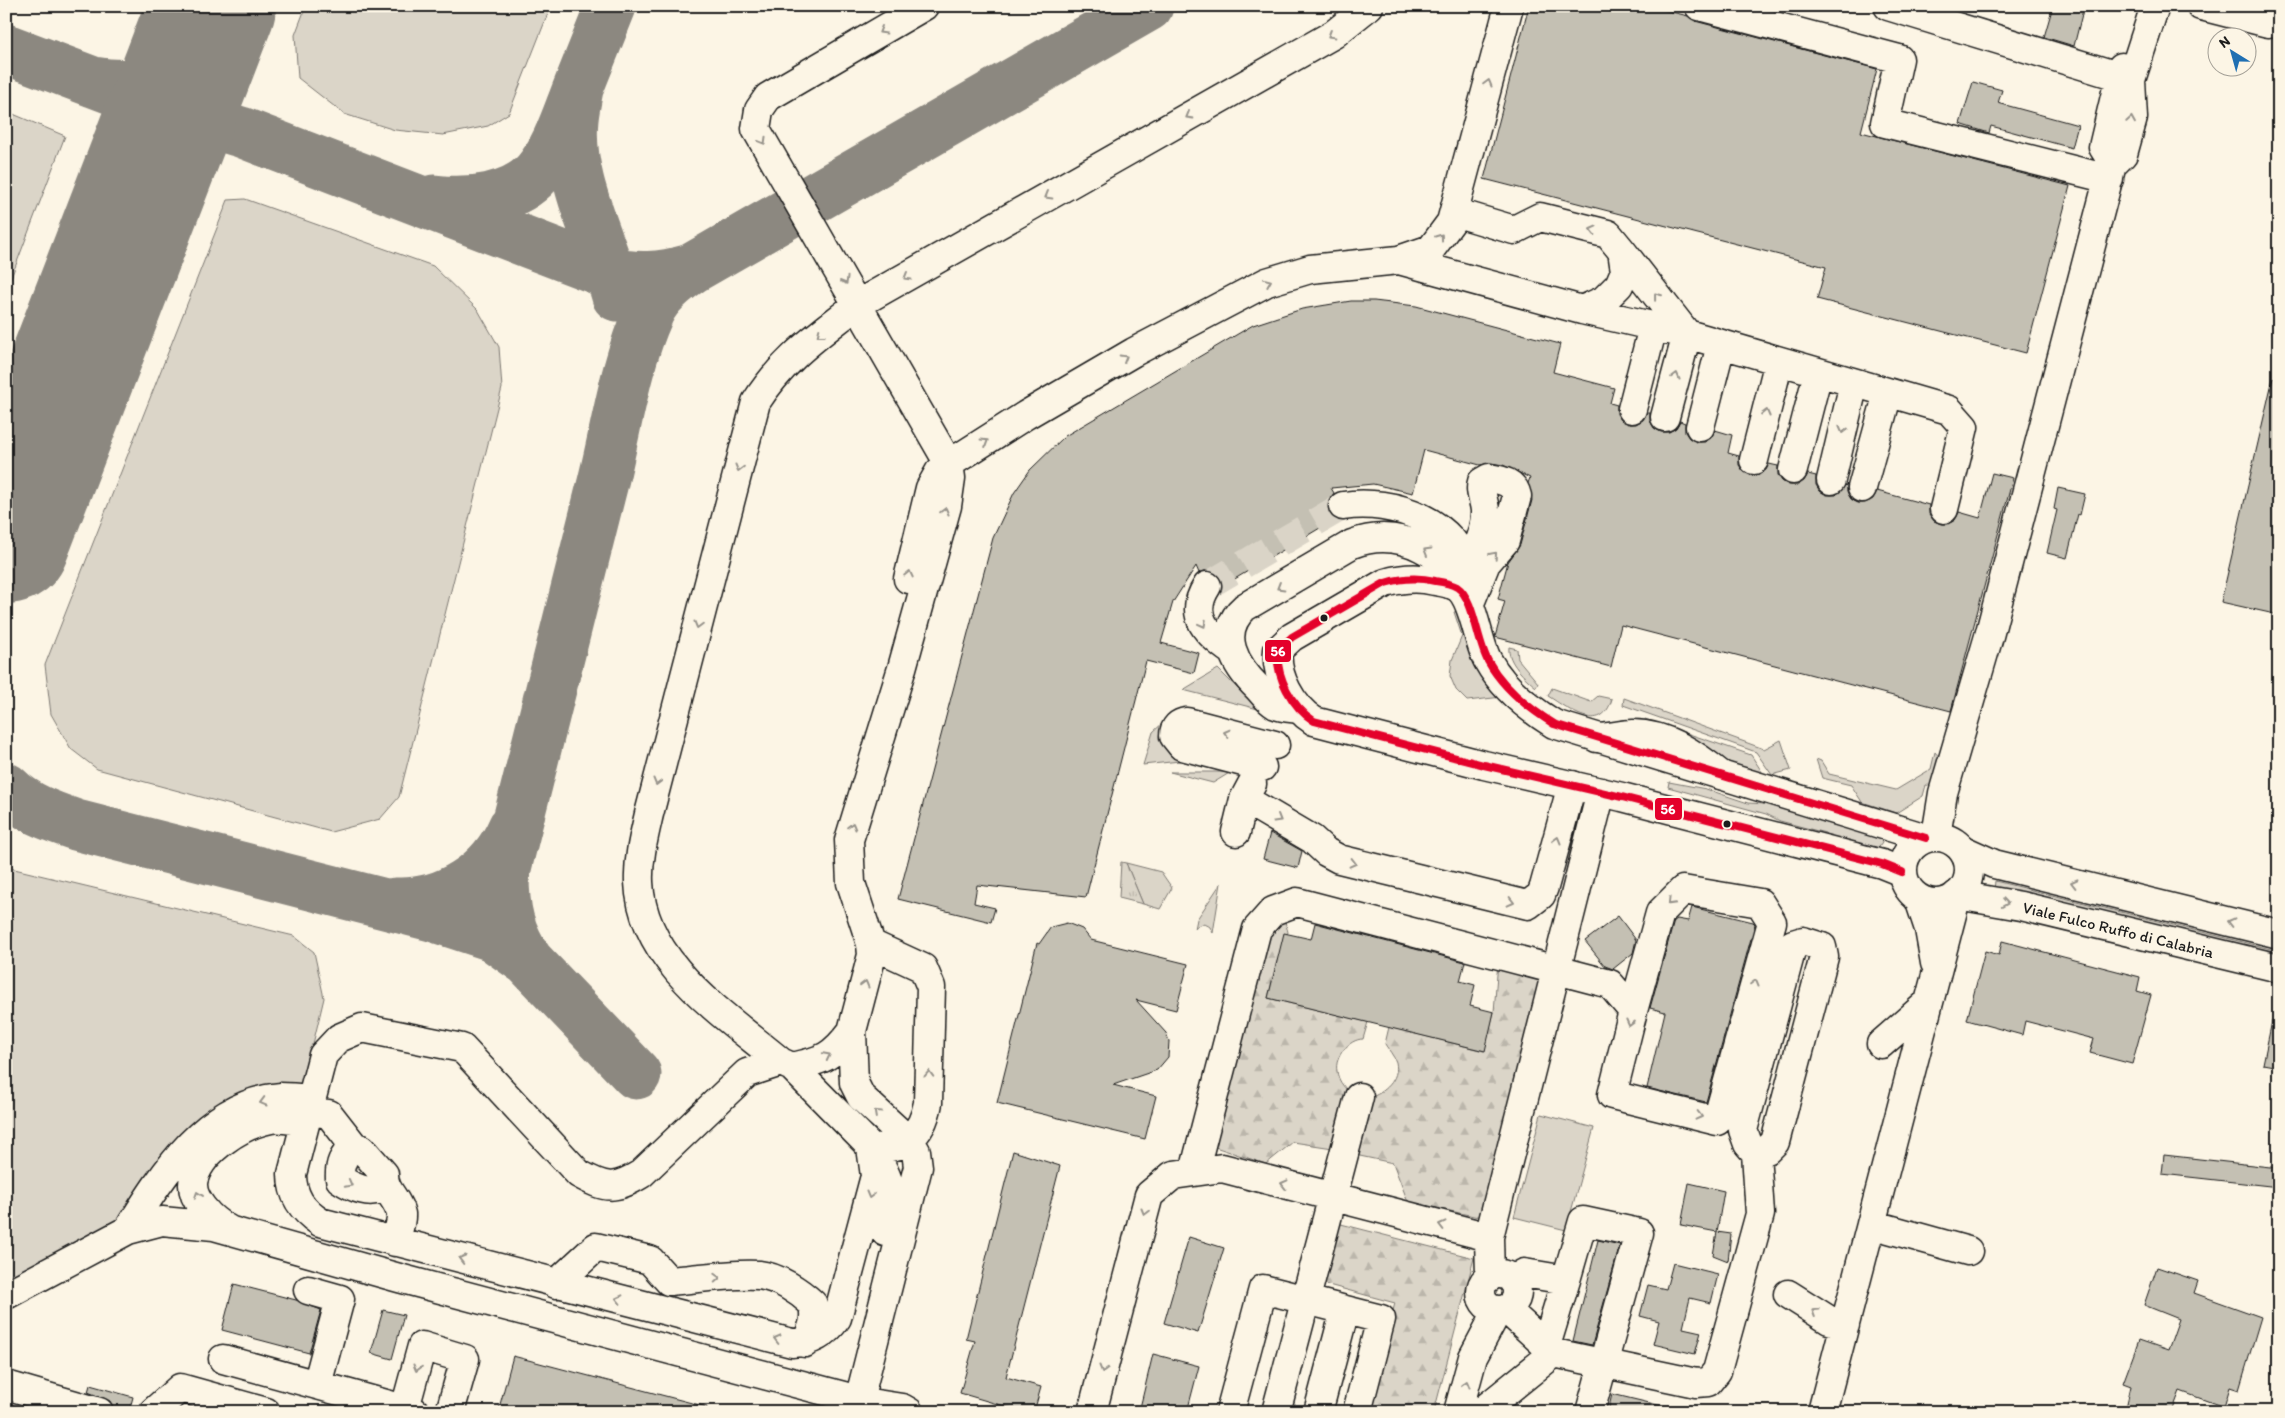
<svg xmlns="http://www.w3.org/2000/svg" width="2285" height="1418" font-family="Itim,sans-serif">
<defs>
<pattern id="forest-firs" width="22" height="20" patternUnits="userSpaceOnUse" patternTransform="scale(1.25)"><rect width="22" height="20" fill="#dbd5c8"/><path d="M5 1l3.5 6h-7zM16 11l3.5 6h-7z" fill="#bbb6ab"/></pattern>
<pattern id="park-tufts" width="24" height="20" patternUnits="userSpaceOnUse" patternTransform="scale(1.25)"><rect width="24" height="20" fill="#dbd5c8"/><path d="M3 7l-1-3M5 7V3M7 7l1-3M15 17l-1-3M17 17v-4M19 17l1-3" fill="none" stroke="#bbb6ab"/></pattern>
</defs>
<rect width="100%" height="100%" fill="#fcf5e5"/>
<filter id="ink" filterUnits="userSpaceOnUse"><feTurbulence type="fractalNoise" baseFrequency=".02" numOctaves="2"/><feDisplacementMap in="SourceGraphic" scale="10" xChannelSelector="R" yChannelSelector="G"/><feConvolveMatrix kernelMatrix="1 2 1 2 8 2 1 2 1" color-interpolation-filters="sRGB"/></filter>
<g filter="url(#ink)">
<path fill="#dbd5c8" stroke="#7c7872" d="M306,6H551L509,113L488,126L443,135L395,130L344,114L298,78L295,35Z
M6,111L65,136L6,291Z
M245,199L433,266L478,310L499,347L502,388L399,797L380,819L331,832L97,769L71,749L51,714L45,665L228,200Z
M1458,611L1502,697L1467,701L1456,690L1450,676L1452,660L1462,636L1454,612Z
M1509,647L1517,649L1518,659L1538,683L1536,687C1525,678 1507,662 1509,647Z
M1218,669L1258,709L1183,690Z
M1552,688L1591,702L1598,696L1612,699C1601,736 1569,709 1548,696Z
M1624,698L1764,749L1781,740L1791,770L1772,775L1756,752L1623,705Z
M1176,711L1207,758L1143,765L1153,732Z
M1645,719L1751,755L1766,778L1724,764L1644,724Z
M1935,752L1940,758L1933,786L1926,785L1923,796L1896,813L1862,802L1851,785L1822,778L1816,759L1821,761L1829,774L1896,790L1931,769Z
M1170,772H1231L1213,783Z
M1669,782L1706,789L1748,803L1784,805L1881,838L1882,843L1877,850L1832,840L1825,833L1780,821L1766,814L1668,787Z
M1126,863L1161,872L1172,888L1160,909L1143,904Z
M6,867L294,936L314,952L324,998L303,1086L214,1108L194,1122L175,1144L116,1222L6,1280Z
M1995,881L2279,951V955L1994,890Z
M1221,883L1213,933L1210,927C1205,923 1199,923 1195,929L1197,919Z
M1541,1114L1594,1128L1566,1230L1514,1217Z"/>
<path fill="url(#forest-firs)" stroke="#7c7872" d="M1283,915L1288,932L1276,964L1268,998L1368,1022L1363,1039C1349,1039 1334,1057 1337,1071C1338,1080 1343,1086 1349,1092L1333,1148L1293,1142L1266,1164L1209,1145L1265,935Z
M1498,962L1542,972L1488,1219L1408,1202L1393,1163L1355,1155L1369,1098C1384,1093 1400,1080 1396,1062C1394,1056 1388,1049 1385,1044L1389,1027L1484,1051L1494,1012Z
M1337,1223L1474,1258L1434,1412H1367L1395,1303L1321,1283Z"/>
<path fill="url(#park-tufts)" stroke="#7c7872" d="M1121,862L1126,863L1143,904L1119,898Z"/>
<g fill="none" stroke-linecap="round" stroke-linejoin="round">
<path stroke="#8c8880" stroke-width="51" d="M6,49L117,91L139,106L147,118L152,143L144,182
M93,82C166,93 183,67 211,6
M578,89C576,99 574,109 573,119C567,180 601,239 617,296
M144,182C157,157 173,124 207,124C218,124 230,129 241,132L605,272C637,279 659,278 691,269
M434,200C468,204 513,200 537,173C557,149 566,119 577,91C588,63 600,34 611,6
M6,788C26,808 50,816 76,825L432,916L493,936L528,961L636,1074
M395,903C446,905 493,875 513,828
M528,961C509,932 504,910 504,876C535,748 568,621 600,494C616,434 623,369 649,312C657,294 675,280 691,269L1148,6"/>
<path stroke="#8c8880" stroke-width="128" d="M6,540L212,6"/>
</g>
<path fill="#c4c0b3" stroke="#1c1c1c" d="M1529,6H1648L1688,16L1695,21L1877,69L1861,132L2070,186L2026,353L1817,299L1826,267L1484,179Z
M2053,6H2084L2074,46L2044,37Z
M1973,82L2002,90L1998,103L2078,125L2072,148L1991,126L1989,133L1960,124Z
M1351,301H1374L1416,306L1560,344L1553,372L1614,388L1610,403L1617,405V414L1621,420L1629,424H1636L1643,420L1647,413H1650V421L1654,428L1661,432H1669L1676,428L1680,421L1685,423V432L1689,438L1697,442H1705L1711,438L1715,430L1732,435L1728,453L1739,456V465L1744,472L1750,475H1759L1766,470L1769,464L1778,466V475L1782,481L1789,485H1798L1804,481L1808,474L1816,476V485L1820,491L1827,495H1836L1847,484V491L1851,499L1858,503H1865L1873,499L1877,491L1929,505V514L1934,521L1941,524H1948L1955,520L1959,512L1980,518L1992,473L2013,478L1951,711L1621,625L1611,667L1495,637L1505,601L1498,599L1508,562L1520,545L1532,500L1528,483L1530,478L1503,465L1491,463L1480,465L1424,450L1413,493L1373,484L1331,488L1334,493L1329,500L1328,508L1335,519L1223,586L1220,578L1215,572L1207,570L1199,573L1196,566L1173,602L1161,643L1199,653L1194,673L1146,661L1086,897L977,885L974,903L995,908L991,922L898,899L993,538L1014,493L1030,470L1065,436L1253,325L1302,309Z
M2273,378H2279V615L2221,602Z
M2058,488L2085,494L2080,515L2078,514L2067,558L2047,553L2057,510L2054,509Z
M1270,833L1302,851L1298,868L1263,859Z
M1692,907L1753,922L1755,924L1706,1102L1647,1088L1665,1012L1650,1008L1674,921L1677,919L1688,921Z
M1618,916L1636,940L1633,953L1613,969L1605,966L1585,941Z
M1067,923L1082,929L1091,940L1188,964L1176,1010L1136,1000L1166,1033L1169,1041L1168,1057L1157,1070L1113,1085L1156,1096L1145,1139L997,1103L1037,943L1039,944L1051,927Z
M1315,923L1465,962L1460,981L1475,985L1470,1006L1494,1012L1485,1051L1268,998L1284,933L1311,939Z
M2002,941L2140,977L2137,991L2151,995L2132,1064L2090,1053L2094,1039L2025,1021L2022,1035L1967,1020L1985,951L1999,955Z
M2272,1021H2279V1067L2263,1064Z
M1013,1151L1060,1166L1006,1377L1041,1387L1034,1412H1024L960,1393L975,1341L966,1339Z
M2164,1155L2279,1168V1187L2162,1174Z
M1689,1183L1724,1191L1717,1232L1681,1225Z
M1717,1232L1731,1234L1728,1261L1713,1255Z
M1189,1237L1224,1248L1198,1333L1164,1323Z
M1598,1240L1620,1245L1592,1345L1573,1341Z
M1673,1263L1718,1274L1711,1303L1690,1298L1683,1328L1701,1332L1695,1354L1653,1344L1659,1321L1640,1316L1648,1285L1666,1289Z
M2157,1267L2198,1281L2194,1293L2261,1317L2239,1390L2230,1387L2224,1407L2180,1391L2172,1412H2125L2131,1386L2123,1383L2139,1340L2168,1350L2179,1319L2144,1305Z
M234,1284L296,1300L321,1310L309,1353L222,1330Z
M383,1310L404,1315L392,1359L371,1353Z
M1153,1354L1199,1366L1187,1412H1139Z
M513,1356L707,1407L706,1412H498Z
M90,1385L133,1397L129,1412L114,1410L110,1401L88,1392Z
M1612,1394L1662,1406V1412H1608Z"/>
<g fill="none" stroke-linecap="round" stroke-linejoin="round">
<path stroke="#dad4c7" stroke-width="28" stroke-dasharray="28 14" stroke-linecap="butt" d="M1207,586L1343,506"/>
<g stroke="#1c1c1c" stroke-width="31">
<path id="minor" d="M1699,6L1899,59L1885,123L2109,179
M1888,6L2131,80
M2201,6L2268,23L2279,21
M2113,163L2103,147L2122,67
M1454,212L1514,230L1540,217L1608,234L1622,251L1625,271L1619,285L1604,300L1582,310
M1622,251L1687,334
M1399,260L1431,249L1451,222L1509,6
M1632,409L1653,327
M1665,417L1687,334
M1700,427L1721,345
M1754,460L1779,361
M1793,470L1818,373
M1831,480L1854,383
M1862,488L1888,393
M1343,506C1392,498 1460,521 1469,577
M908,579L930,488L939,472L949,464L1026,415L1134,352L1267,282L1310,269L1399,260L1582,310L1687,334L1949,410L1964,427L1944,509
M1450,584C1468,564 1486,538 1485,510C1484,500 1479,491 1482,482L1489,478C1502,480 1514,482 1517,496L1505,541L1486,563L1472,598
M1207,586C1187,617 1208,634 1233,652
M1299,709C1291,708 1283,708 1276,705C1269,701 1264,695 1259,689C1236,667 1215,633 1245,607L1352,544C1402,525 1448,555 1472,598
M1597,738C1609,738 1621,734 1633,734C1666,734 1696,755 1721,775
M1262,767L1182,746L1174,736C1174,727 1179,723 1187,722L1275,745
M1244,799L1312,839L1326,852L1339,859L1528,905L1541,895L1544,887L1572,785
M1236,832L1244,799L1252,784
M1936,836L1943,793L1989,636L2112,165L2123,154L2133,118L2131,80L2155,6
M1919,899L1929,929L1935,963
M1803,941L1822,947L1824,957L1775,1142L1767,1150L1756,1153L1748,1144L1743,1130L1793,944Z
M871,944L923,968L931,987L928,1103C922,1136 904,1151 871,1147L792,1067L781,1062C725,1015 642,963 639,882C638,859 644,836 649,814L756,402C784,358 818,336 858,304L1334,34L1369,6
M1881,1044L1929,1002
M781,1062L747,1073L641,1174C615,1190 606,1189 579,1174L462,1048L362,1028L339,1038L323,1055L292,1174C292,1196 302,1210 320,1222L792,1343C812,1342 826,1334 837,1318L875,1176L871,1147
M792,1067C824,1060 832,1057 852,1031
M308,1111L329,1114L354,1146
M875,1155C894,1185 894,1198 885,1232
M1194,1172L1257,929L1273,911L1297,902L1610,984L1633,1011L1612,1095L1717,1121L1772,922L1760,903L1683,890L1660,913L1633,1011
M384,1185C372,1197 352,1187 340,1179C339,1164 343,1156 354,1146L362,1149L384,1174C384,1192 397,1197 401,1214C402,1222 397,1234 395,1242
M1871,1224L1968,1251
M228,1229C212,1221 188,1198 194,1178C202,1150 243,1124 271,1119C281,1117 295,1121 305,1122
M128,1230C163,1174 207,1103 281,1097C290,1097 301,1098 311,1099
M1481 1292a18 18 0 1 1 36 0a18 18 0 1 1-36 0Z
M1490,1277L1489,1237L1601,792
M1566,1280L1583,1221L1639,1233L1590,1412
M669,1281C696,1279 732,1273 759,1275C778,1277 799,1291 813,1304C816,1319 813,1329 805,1343
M1513,1281L1524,1273L1566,1280L1546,1346
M556,1284L596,1247L650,1260L669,1281
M308,1290L340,1299L317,1385
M1788,1294L1829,1320L1845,1325
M6,1295L128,1230L162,1221L214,1226L399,1278L870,1403
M1554,1353L1696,1383L1708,1382L1717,1371L1760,1214L1756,1153
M223,1359L415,1412
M6,1385L99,1412
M859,1400L918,1167L916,1151L908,1140L861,1097L854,1083L852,1031L872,955L871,944L851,883L849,840L902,668L947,506L951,478L949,464L756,129L759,110L768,97L924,6
M153,1412L180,1388L266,1412
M404,1412L422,1346L465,1359L450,1412
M880,1412L870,1403L902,1408L909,1412
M1092,1412L1149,1195L1173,1175L1222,1168L1489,1237
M1230,1412L1263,1289L1381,1319L1357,1412
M1276,1412L1359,1097
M1318,1412L1345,1310
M1458,1412L1473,1357L1498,1310
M1481,1412L1554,1353L1506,1309
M1822,1412L1957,895"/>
</g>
<g stroke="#1c1c1c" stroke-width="31">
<g id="major">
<circle cx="1936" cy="870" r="33"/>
<path d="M1963,850L1994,864L2279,934"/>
<path d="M1902,872L1882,864L1622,797L1484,765L1314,721C1292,707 1275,676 1278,650L1292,637L1385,583C1402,578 1418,577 1435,581C1442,582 1450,583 1457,587C1474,598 1477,642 1488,661C1503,688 1528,708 1554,724L1926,838"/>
<path id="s1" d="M1957,895L2021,906L2279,968"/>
</g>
</g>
<use href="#minor" stroke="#fcf5e5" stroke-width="28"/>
<use href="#major" stroke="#fcf5e5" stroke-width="28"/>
<g stroke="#fcf5e5" stroke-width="11">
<path id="bus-1" d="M1902,872L1882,864L1622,797L1484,765L1314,721C1292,707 1275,676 1278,650L1292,637L1385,583C1402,578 1418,577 1435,581C1442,582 1450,583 1457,587C1474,598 1477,642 1488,661C1503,688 1528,708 1554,724L1926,838"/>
</g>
<use href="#bus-1" stroke="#e4002b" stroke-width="8"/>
</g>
<defs><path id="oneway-chevron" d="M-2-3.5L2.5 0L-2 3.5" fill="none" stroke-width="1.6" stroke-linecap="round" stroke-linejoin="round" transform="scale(1.25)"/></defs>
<g stroke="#97938b">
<use href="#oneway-chevron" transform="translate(882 31) rotate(150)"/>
<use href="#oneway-chevron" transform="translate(1331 35) rotate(149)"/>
<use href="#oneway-chevron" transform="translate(1488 83) rotate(-75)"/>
<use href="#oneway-chevron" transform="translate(1189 116) rotate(150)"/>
<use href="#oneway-chevron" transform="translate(2131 120) rotate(-81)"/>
<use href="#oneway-chevron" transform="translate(763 141) rotate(60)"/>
<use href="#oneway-chevron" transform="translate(1048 196) rotate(150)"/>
<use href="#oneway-chevron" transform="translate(1593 230) rotate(-166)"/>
<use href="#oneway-chevron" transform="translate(1440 237) rotate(-54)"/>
<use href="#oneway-chevron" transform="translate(907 277) rotate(150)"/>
<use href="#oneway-chevron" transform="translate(845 281) rotate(60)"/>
<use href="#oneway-chevron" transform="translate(1268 282) rotate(-22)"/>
<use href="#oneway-chevron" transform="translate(1657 296) rotate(-128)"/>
<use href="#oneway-chevron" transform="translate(820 334) rotate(142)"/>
<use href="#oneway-chevron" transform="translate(1124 358) rotate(-30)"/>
<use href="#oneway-chevron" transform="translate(1676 376) rotate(-75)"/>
<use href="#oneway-chevron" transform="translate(1766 413) rotate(-76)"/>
<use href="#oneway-chevron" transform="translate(1843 430) rotate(104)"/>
<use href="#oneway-chevron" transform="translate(985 442) rotate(-32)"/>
<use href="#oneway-chevron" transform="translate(739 468) rotate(105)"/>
<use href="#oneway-chevron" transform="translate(945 511) rotate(-75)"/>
<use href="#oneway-chevron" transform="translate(1427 551) rotate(-150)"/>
<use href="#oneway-chevron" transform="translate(1494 555) rotate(-49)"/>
<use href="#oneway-chevron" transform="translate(909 574) rotate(-77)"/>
<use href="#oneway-chevron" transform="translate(1280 587) rotate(149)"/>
<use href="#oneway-chevron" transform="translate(1203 624) rotate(62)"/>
<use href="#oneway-chevron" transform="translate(698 625) rotate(105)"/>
<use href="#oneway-chevron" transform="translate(1227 733) rotate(-166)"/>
<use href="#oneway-chevron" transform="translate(657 782) rotate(105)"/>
<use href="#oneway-chevron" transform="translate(1278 819) rotate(30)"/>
<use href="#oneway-chevron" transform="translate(852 826) rotate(-75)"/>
<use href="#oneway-chevron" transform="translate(1557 840) rotate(-75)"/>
<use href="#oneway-chevron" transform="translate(1353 863) rotate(14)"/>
<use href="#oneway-chevron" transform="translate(2074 883) rotate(-166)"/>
<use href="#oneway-chevron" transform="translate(1511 902) rotate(14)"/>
<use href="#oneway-chevron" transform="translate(1671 902) rotate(134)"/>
<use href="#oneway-chevron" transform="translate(2005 903) rotate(9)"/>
<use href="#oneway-chevron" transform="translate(2231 922) rotate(-166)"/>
<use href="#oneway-chevron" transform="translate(1755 983) rotate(-75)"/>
<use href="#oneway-chevron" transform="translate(865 984) rotate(-75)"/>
<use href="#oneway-chevron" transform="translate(1630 1023) rotate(104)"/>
<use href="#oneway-chevron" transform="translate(827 1056) rotate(-27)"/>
<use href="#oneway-chevron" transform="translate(929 1074) rotate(-88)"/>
<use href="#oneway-chevron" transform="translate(263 1102) rotate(165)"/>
<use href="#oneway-chevron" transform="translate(877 1113) rotate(-137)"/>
<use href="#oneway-chevron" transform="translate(1699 1116) rotate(14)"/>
<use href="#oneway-chevron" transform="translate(349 1184) rotate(28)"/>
<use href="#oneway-chevron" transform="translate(1284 1184) rotate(-166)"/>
<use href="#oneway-chevron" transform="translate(198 1195) rotate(-109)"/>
<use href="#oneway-chevron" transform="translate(870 1195) rotate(105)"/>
<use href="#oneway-chevron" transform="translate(1145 1212) rotate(105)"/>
<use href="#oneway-chevron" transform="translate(1442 1225) rotate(-166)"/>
<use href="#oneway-chevron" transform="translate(462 1259) rotate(-165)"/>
<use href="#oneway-chevron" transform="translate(717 1278) rotate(-3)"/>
<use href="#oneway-chevron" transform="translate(619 1299) rotate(-167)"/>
<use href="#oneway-chevron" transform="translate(1815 1312) rotate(-148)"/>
<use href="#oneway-chevron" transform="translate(777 1339) rotate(-166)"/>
<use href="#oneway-chevron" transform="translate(417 1368) rotate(105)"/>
<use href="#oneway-chevron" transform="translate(1103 1369) rotate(105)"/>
<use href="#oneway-chevron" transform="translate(1466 1384) rotate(-75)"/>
</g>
</g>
<g fill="#1c1c1c" stroke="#fcf5e5" stroke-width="2">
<circle cx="1324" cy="618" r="4.5"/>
<circle cx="1727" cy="824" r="4.5"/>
</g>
<g text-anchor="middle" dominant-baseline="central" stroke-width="4.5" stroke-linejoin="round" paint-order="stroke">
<g font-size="16" fill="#1c1c1c" stroke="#fcf5e5">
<text stroke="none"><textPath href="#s1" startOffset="165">Viale Fulco Ruffo di Calabria</textPath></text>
</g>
</g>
<g stroke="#fcf5e5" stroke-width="2">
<rect x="1264" y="639" width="28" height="24" rx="5" fill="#e4002b"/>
<rect x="1654" y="797" width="29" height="24" rx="5" fill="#e4002b"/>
</g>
<g font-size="14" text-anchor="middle" font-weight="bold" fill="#fff">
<text x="1278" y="656">56</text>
<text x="1668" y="814">56</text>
</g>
<rect width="2285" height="1418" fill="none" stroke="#fcf5e5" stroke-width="25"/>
<rect x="12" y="12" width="2260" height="1393" fill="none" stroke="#1c1c1c" stroke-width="2" filter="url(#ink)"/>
<g transform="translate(2232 52) rotate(323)"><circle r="24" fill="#fcf5e5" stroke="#a29e95"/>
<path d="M0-4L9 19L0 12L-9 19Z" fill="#1f6fb2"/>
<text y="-8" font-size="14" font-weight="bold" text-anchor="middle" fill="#1c1c1c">N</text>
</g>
</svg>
